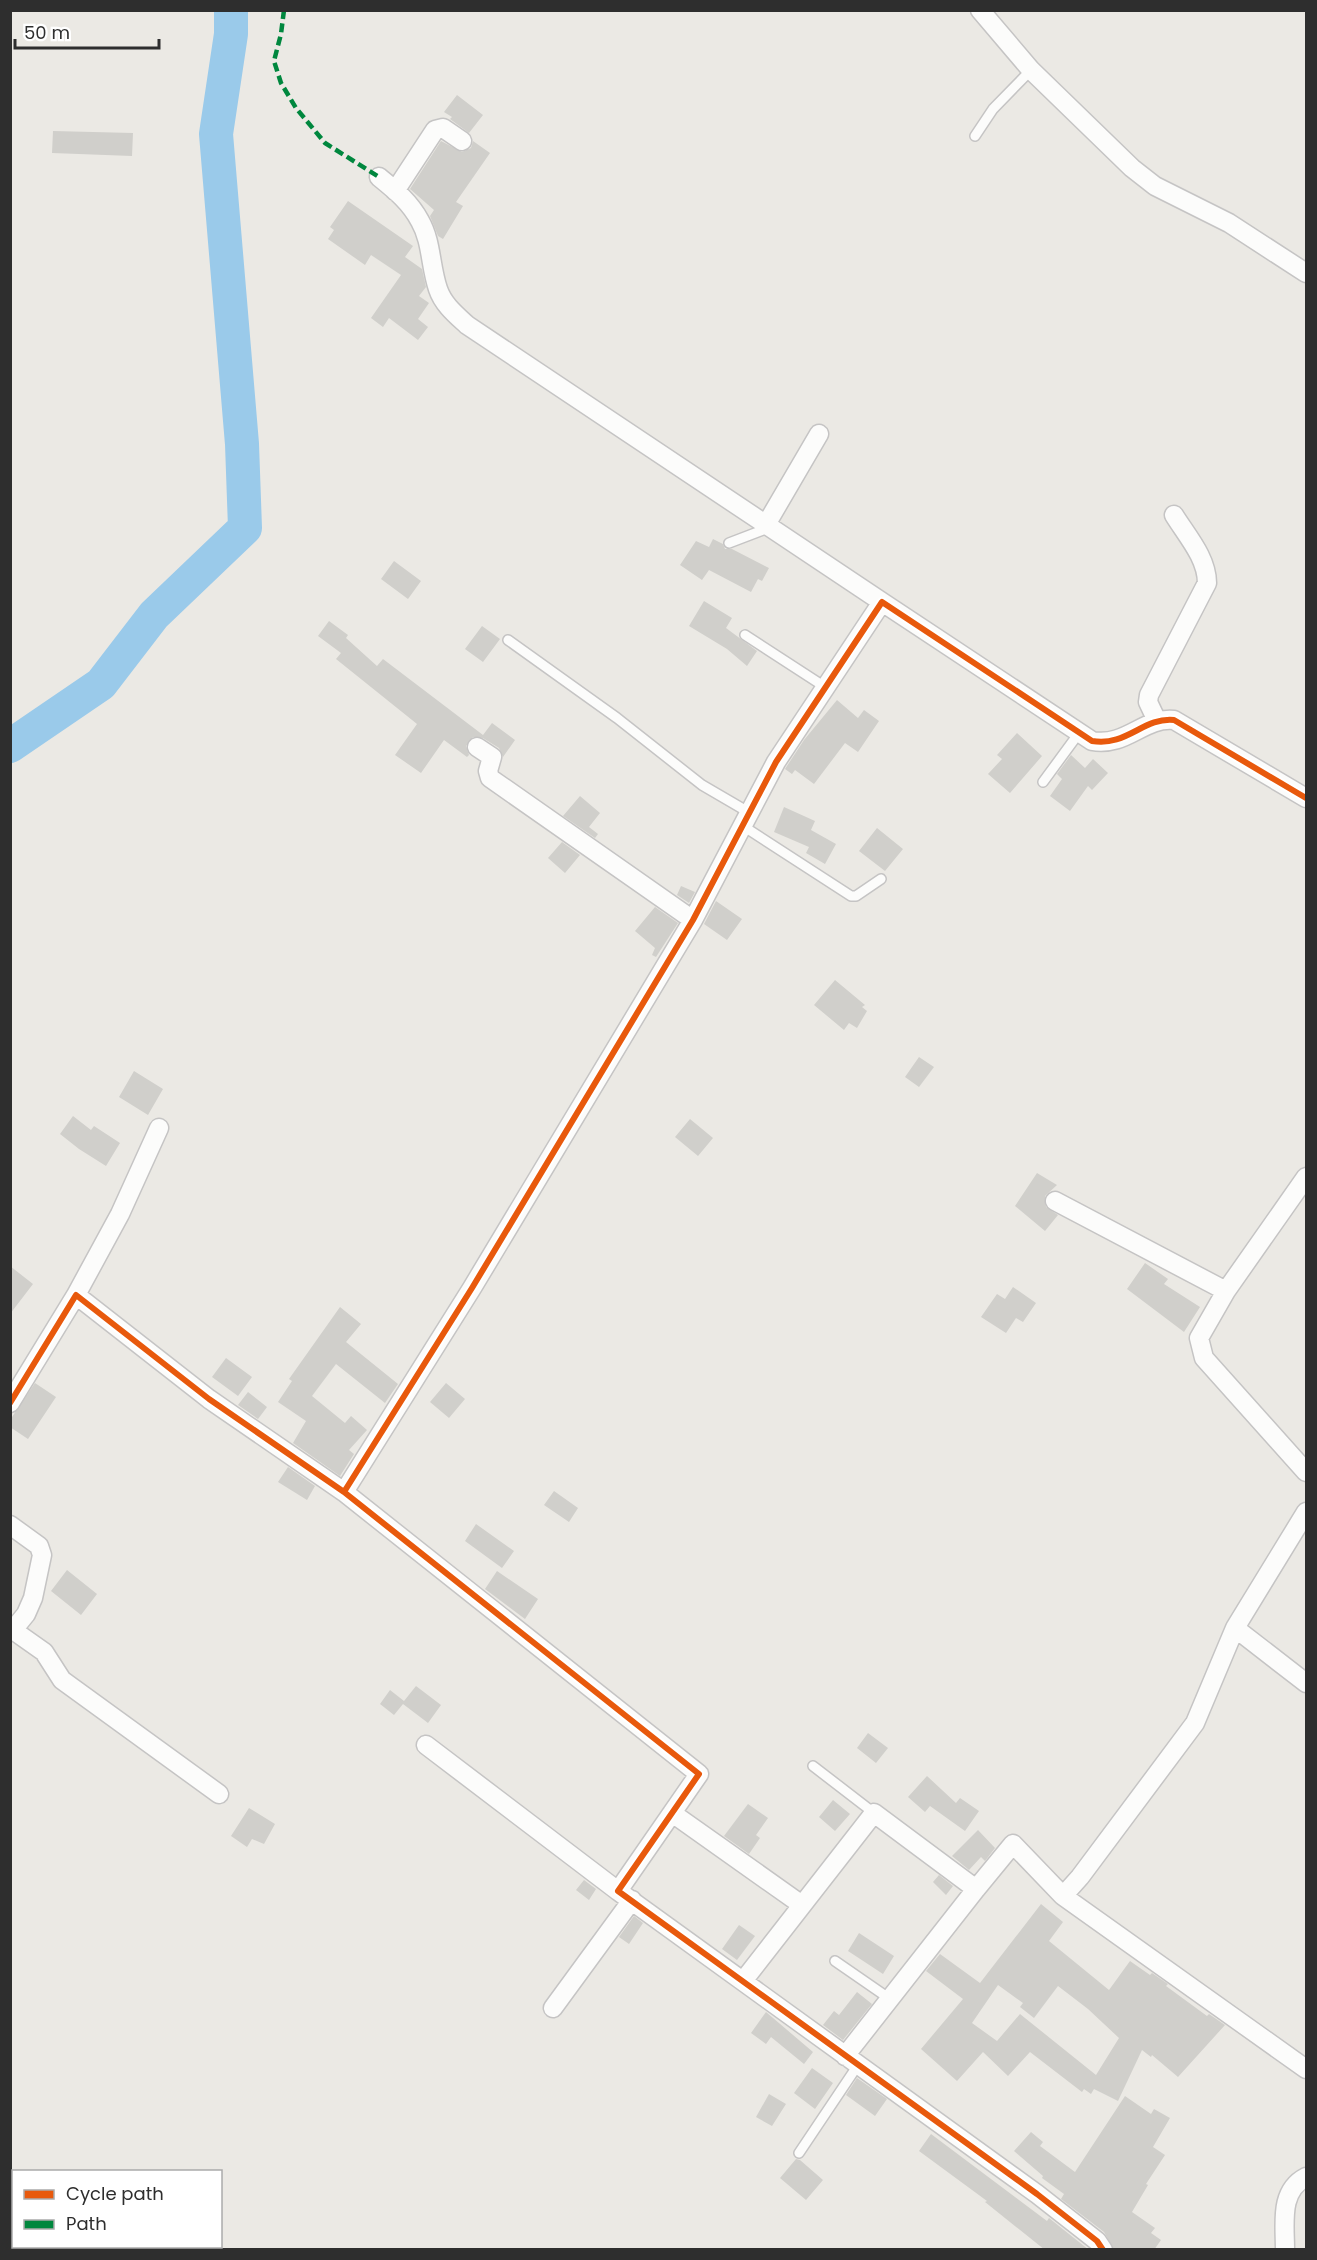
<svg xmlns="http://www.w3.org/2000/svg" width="1317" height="2260" font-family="Poppins,sans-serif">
<rect width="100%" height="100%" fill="#ebe9e4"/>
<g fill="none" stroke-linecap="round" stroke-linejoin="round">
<path stroke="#9acaea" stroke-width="34" d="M10,746L101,684L154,615L245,528L242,444L216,134L231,34V10"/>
</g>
<path fill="#d0cfcb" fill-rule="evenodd" d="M457,95L483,115L469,133L450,119L452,117L444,112Z
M53,131L133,133L132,156L52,153Z
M441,141L462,152L471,148L473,141L490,153L456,202L463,206L443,239L438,236L430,216L434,210L410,189Z
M348,201L413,246L405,257L422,269L426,287L419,296L429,303L418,319L428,327L418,340L389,318L383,327L371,318L401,275L371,255L365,265L328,239L334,230L330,227Z
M713,539L723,544L725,549H732L769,568L762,581L758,579L751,592L709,570L702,580L680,565L696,541L709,547Z
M394,561L421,581L408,599L381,579Z
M704,601L732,618L726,628L757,651L747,666L727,649L689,626Z
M329,621L348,635L346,638L377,666L383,659L483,735L492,723L515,740L503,757L499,748L483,738L473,737L466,746L469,755L467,757L444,740L421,773L395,755L417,724L336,659L341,653L318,636Z
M482,626L500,639L483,662L465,649Z
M837,700L858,718L864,710L879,721L858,752L845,743L814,784L795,770L792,774L785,769L804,740Z
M1017,733L1042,756L1010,793L988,774L1002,759L997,755Z
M1071,755L1085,768L1093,759L1108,773L1092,790L1088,786L1070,811L1050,796L1062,779L1057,774Z
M580,796L600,813L589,827L598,834L595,838L563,816Z
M784,807L815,821L811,830L836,844L825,864L806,853L809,847L774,832Z
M877,828L903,849L885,871L859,851Z
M562,842L580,855L565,873L548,858Z
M681,886L695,892L689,903L677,895Z
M716,901L742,919L727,940L704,924Z
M655,907L678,923L656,957L652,955L655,948L635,931Z
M835,980L865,1005L862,1007L867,1011L857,1028L849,1023L844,1030L814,1005Z
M919,1057L934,1067L919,1087L905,1077Z
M134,1071L163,1089L148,1115L119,1097Z
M73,1116L91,1130L94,1126L120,1143L106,1166L79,1149L60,1134Z
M690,1119L713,1138L698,1156L675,1137Z
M1037,1173L1057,1185L1045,1196L1046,1207L1058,1215L1045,1231L1015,1206Z
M1145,1263L1168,1279L1164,1284L1200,1307L1184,1332L1127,1289Z
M10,1266L33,1284L10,1314Z
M1013,1287L1036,1303L1023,1322L1016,1318L1006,1333L981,1317L997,1294L1005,1299Z
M340,1307L361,1324L346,1342L398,1384L385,1403L336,1364L312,1396L345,1423L351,1416L367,1430L349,1450L354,1454L340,1476L293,1443L306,1421L278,1402L292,1381L289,1379Z
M226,1358L252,1377L238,1396L212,1377Z
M35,1383L56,1397L28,1439L10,1427V1420Z
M446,1383L465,1399L449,1418L430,1402Z
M248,1392L267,1407L258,1419L238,1405Z
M288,1467L315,1486L307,1500L278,1482Z
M554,1491L578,1508L569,1522L544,1505Z
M476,1524L514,1551L502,1568L465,1541Z
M67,1570L97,1594L81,1615L51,1591Z
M497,1571L538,1599L525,1619L485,1589Z
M416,1686L441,1705L428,1723L403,1704L394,1715L380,1704L390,1690L404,1701Z
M868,1733L888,1748L876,1763L857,1748Z
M927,1776L956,1803L960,1798L979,1811L965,1831L930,1806L925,1812L908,1797Z
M833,1800L850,1814L835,1831L819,1817Z
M748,1804L768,1818L756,1835L760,1838L749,1854L724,1836Z
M249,1808L275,1824L264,1844L252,1839L247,1847L231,1836Z
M978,1830L995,1848L985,1861L981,1857L969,1870L952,1856Z
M939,1875L953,1886L946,1895L933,1882Z
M584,1880L596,1889L589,1900L576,1890Z
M1041,1904L1063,1922L1049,1941L1109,1990L1130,1961L1150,1975L1152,1973L1168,1984L1166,1986L1207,2016L1209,2014L1225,2025L1178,2077L1152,2055L1151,2057L1142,2050L1118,2101L1094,2089L1091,2094L1084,2089L1082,2092L1030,2052L1008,2076L983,2052L957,2081L921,2049L963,1999L926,1971L940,1954L980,1983ZM998,1985L1023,2003L1020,2007L1034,2018L1058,1986L1088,2009L1119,2038L1096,2075L1020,2014L997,2041L972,2023Z
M634,1916L643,1923L629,1944L619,1937Z
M739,1925L755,1936L737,1960L722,1949Z
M859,1933L894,1956L883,1974L848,1951Z
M857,1992L872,2004L843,2040L823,2025L834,2011L839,2015Z
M766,2012L813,2052L804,2064L771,2037L766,2044L751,2033Z
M812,2068L833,2083L815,2109L794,2093Z
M857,2078L887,2099L875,2116L846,2095Z
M769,2094L786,2104L772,2126L756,2117Z
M1125,2096L1151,2114L1154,2109L1170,2118L1153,2147L1165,2155L1146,2184L1148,2185L1132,2212L1155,2228L1151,2233L1161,2240L1154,2250H1114L1104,2232L1061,2199L1064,2194L1042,2178L1043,2176L1014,2151L1031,2132L1043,2142L1040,2146L1075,2172Z
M931,2134L1047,2221L1049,2218L1089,2250H1045L985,2202L987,2201L919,2151Z
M796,2159L800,2160L823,2180L806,2200L780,2178Z"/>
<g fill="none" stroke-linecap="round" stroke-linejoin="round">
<g stroke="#c5c4c4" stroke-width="12">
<path id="lane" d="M975,136L993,109L1031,70
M729,543L771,527
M745,635L825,687
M508,640L617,718L702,785L750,813
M1043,782L1079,733
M743,826L851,896H856L881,879
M813,1766L874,1813
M835,1961L890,1999
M799,2153L858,2065"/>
</g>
<g stroke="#c5c4c4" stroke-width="21">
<path id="street" d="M980,10L1031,70L1132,168L1155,186L1229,223L1306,273
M379,177C395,190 410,202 420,221C432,242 430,266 438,289C443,304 455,314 467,325L882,602
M395,191L435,130L443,128L462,141
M767,523L819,434
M1157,721L1148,702L1149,695L1207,583C1207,558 1187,536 1174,515
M477,747L492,757L488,771L490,778L693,920
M1306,1177L1226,1291L1199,1338L1204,1358L1306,1472
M1055,1201L1226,1291
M76,1295L120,1214L159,1128
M10,1403L76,1295L209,1399L344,1492L699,1774L618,1891L1037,2194L1097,2241L1103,2250
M344,1492L472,1288L693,920L776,762L882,602L1092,741C1127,747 1143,717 1174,720L1306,798
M10,1525L39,1546L42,1555L33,1598L26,1614L13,1630
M10,1628L44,1652L62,1680L219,1794
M1235,1628L1306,1512
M426,1745L618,1891
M672,1813L802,1905
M1063,1896L1306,2069
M743,1981L874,1813L976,1889
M553,2008L632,1900
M845,2056L976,1889L1013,1844L1063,1896L1080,1877L1195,1723L1235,1628L1306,1683
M1285,2250C1285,2223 1279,2191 1306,2177"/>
</g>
<use href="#lane" stroke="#fcfcfb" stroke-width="9"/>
<use href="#street" stroke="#fcfcfb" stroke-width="18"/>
<path stroke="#00873e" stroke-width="4.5" stroke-dasharray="9 4.5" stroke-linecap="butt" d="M284,10L281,34L274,61L281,83L296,108L325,143L379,177"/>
<g stroke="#fff" stroke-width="10">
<path id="cycleway" d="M10,1403L76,1295L209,1399L344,1492L699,1774L618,1891L1037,2194L1097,2241L1103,2250
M344,1492L472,1288L693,920L776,762L882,602L1092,741C1127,747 1143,717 1174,720L1306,798"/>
</g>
<use href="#cycleway" stroke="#e8590c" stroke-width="6"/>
</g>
<rect width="1317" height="2260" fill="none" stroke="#2e2e2e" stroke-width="24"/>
<rect x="12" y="2170" width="210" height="78" fill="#ffffff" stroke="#ababab" stroke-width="1.5"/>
<rect x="24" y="2190" width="30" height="9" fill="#e8590c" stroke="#ababab" stroke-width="1.5"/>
<text x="66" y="2200" font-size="18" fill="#2e2e2e">Cycle path</text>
<rect x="24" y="2220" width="30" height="9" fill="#00873e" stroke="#ababab" stroke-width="1.5"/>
<text x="66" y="2230" font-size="18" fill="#2e2e2e">Path</text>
<path d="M15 39v9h144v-9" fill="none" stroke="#2e2e2e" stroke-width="3"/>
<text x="24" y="39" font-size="18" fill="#2e2e2e" stroke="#ffffff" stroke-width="4.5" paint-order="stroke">50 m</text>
</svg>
